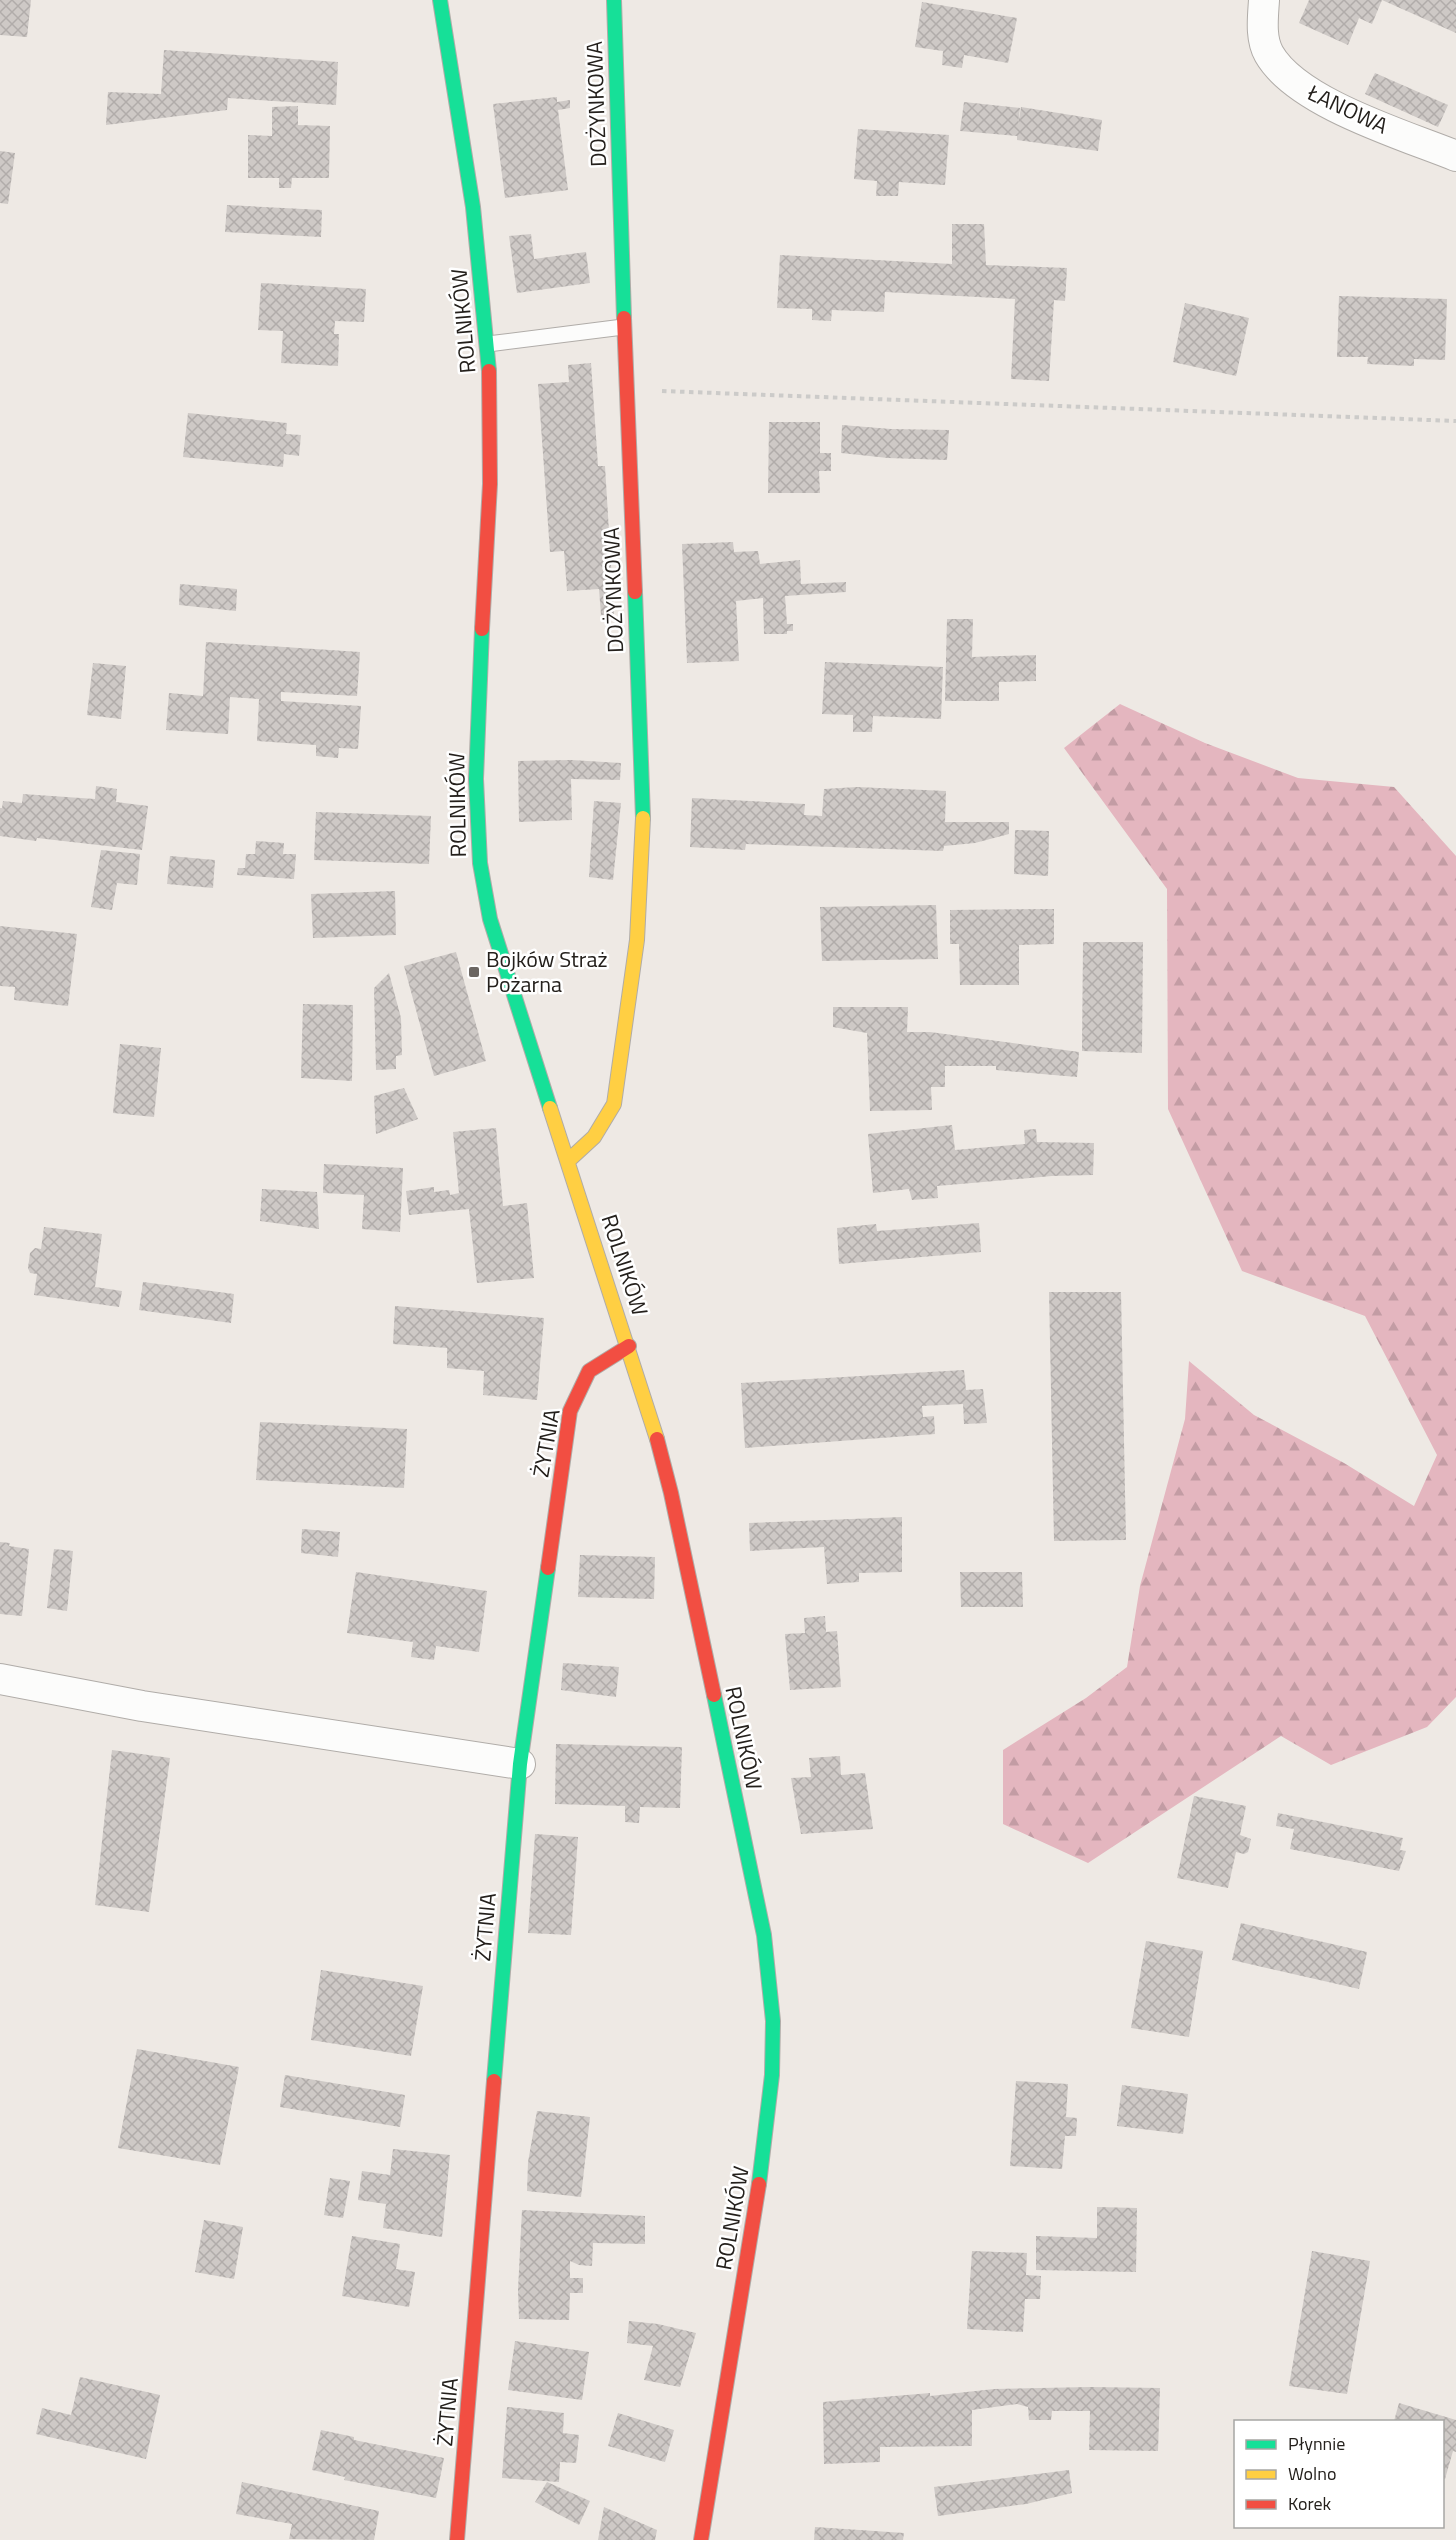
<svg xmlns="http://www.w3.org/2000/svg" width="1456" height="2540" font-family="'Titillium Web',sans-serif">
<defs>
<pattern id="forest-firs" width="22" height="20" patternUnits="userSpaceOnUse" patternTransform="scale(1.5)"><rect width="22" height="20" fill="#e4b6bf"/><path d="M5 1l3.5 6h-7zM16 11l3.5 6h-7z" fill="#c39ca4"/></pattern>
<pattern id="building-cross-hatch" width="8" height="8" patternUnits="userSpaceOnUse" patternTransform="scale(1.5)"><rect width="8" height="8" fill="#cec9c6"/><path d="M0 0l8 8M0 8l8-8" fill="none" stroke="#b1acaa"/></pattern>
</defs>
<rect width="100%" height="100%" fill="#eee9e4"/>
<path fill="url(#forest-firs)" d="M1120,704L1205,743L1298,778L1394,787L1456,856V1697L1427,1727L1331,1765L1281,1736L1088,1863L1003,1824V1750L1086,1698L1127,1667L1140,1586L1185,1419L1189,1361L1254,1415L1344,1463L1414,1506L1437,1455L1365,1316L1242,1271L1168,1109L1167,889L1064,748Z"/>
<path fill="url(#building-cross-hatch)" d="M0,0H31L27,37L0,35Z
M1309,0H1456V33L1382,0L1372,24L1359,18L1348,45L1299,23Z
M922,2L1017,18L1008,63L964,55L962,68L942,65L943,51L915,47Z
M164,50L338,62L336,105L228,98L227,110L106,125L108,92L161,94Z
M1375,73L1448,105L1438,127L1365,94Z
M557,97V102L570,100V108L558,110L568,190L505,198L493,104Z
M964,102L1020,108L1018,125L1021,107L1102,120L1098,151L1017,140V136L960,131Z
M298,106V125L330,126L329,178H292L291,188H279V178H248V135L272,136V107Z
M858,129L949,135L945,185L899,182L898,196H876L877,181L854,179Z
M0,151L15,153L8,204L0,203Z
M227,205L322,210L321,237L225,232Z
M952,224H984L986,265L1067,268L1065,301L1054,300L1049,381L1011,379L1015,299L885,292L884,312L832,310L831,321L812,320V309L777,308L780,255L952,264Z
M531,234L534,259L586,252L590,283L517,293L509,236Z
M261,283L366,289L364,322L335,321L334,334H339L338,366L281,363L283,331L258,330Z
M1339,296L1447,299L1445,360L1414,359V366L1367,364L1368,357H1337Z
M1185,303L1249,318L1236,376L1173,362Z
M591,363L598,466H605L614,614L601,615L599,589L567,591L564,551L550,552L538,384L569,382L568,365Z
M188,413L287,423L286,434L301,435L299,456L284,454L283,467L183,457Z
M769,422H820V453H831V471H819L820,493H768Z
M842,425L891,429L949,430L947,460L888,458L841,453Z
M733,542L734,552L758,551L760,564L800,560L801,584L846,582V592L785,596L787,624H793V631H787V634H764L763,598L736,601L739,661L687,663L682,544Z
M180,584L237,589L236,611L179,605Z
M947,619H973L972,657L1036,655V681L999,682V701H945Z
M206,642L360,652L357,696L281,692V701L361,706L358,749L339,748L338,758L316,756V745L257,741L259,699L230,697L228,734L166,730L169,693L203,696Z
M825,662L943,667L941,719L873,716L872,732H853V715L822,714Z
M93,663L126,666L121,719L87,715Z
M571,760L621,763L620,780L571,779L572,820L519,822L518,761Z
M96,786L117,789L116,802L148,806L142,850L37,838L36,841L0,836V808H2L3,801L22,803L23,794L95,799Z
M857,787L946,791L945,822H1009V834L975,843L944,846L943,851L746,844L745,850L690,847L692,798L805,804L804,815L822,816L824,789Z
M594,801L621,803L613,880L589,877Z
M316,812L431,816L429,864L314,860Z
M1015,830L1049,831L1048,876L1014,874Z
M256,841L284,843L283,854H296L294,879L237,875L238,868H245L246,854H255Z
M101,850L140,854L137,885L117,883L112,910L91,907Z
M170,856L215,860L213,888L167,884Z
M395,891L396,935L313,938L311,894Z
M936,905L938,959L822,961L820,907Z
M1054,909V944L1019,945V985H960L959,944H950V910Z
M0,926L77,934L68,1006L14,1000L15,987L0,986Z
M1083,942H1143L1142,1053L1082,1051Z
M456,952L486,1061L434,1076L404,966Z
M389,973L401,1018L402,1055L396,1056V1069L376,1070L374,988Z
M303,1004L353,1005L352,1081L301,1078Z
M833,1007H908L907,1032H930L1079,1052L1077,1077L996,1070V1066H945V1087H931L932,1110L870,1111L867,1033L833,1027Z
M120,1044L161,1048L154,1117L113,1113Z
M404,1088L418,1119L376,1134L374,1096Z
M952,1125L955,1150L1025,1144L1024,1130L1036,1129L1037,1142L1094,1143L1093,1175L1052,1176L937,1186L938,1198L912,1200L909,1189L873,1193L868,1134Z
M496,1128L503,1206L527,1203L534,1278L477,1283L469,1209L409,1215L406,1191L434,1187V1192L449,1190L450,1195L459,1193L453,1132Z
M324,1164L403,1168L400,1232L362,1229L364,1195L323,1193Z
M262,1189L317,1192L319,1229L260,1221Z
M979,1223L981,1252L839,1264L837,1228L876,1224L877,1231Z
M44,1227L102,1234L95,1287L122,1291L119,1307L34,1295L37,1274L30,1273L28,1268L30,1253L35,1248L41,1249Z
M143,1282L234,1294L231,1323L139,1310Z
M1049,1292H1121L1126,1540L1054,1541Z
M395,1306L544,1318L537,1400L483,1395L484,1371L447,1368V1348L393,1344Z
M964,1370L966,1390L983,1389L987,1423L964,1424L963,1404L922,1406L923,1417L934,1416L935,1434L745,1448L741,1383Z
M260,1422L407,1429L404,1488L256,1480Z
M902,1517V1572L859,1573V1582L827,1584L824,1547L750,1551L749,1523Z
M302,1529L340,1532L338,1557L301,1553Z
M0,1542L10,1543L9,1546L29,1549L22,1616L0,1614Z
M54,1549L73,1551L67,1611L47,1608Z
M580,1555L655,1557L654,1599L578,1597Z
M356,1572L487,1591L479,1652L436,1646L434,1660L411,1657L413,1642L347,1633Z
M960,1572H1022L1023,1607H961Z
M825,1616L826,1632L837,1631L841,1687L790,1690L785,1634L805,1633L804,1618Z
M563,1663L619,1667L616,1697L561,1690Z
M556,1744L682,1747L680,1808L640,1807L639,1823L625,1822V1806L555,1804Z
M112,1750L170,1758L149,1912L95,1905Z
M840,1756L841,1775L865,1773L873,1829L801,1834L791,1778L811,1777L809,1758Z
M1194,1796L1246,1806L1240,1835L1251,1839L1248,1852L1244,1854L1236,1852L1228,1888L1177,1878Z
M1278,1813L1403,1838L1400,1850L1406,1851L1399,1871L1290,1849L1294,1829L1276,1826Z
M535,1834L578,1837L571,1935L528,1933Z
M1241,1923L1367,1952L1359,1989L1232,1960Z
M1146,1941L1203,1951L1189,2037L1131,2028Z
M321,1970L423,1986L411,2056L311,2040Z
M137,2049L239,2067L220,2165L118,2148Z
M285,2075L405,2095L400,2127L280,2107Z
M1016,2081L1068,2084L1066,2117L1077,2118L1076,2136H1065L1062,2169L1010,2166Z
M1122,2085L1188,2094L1183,2134L1117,2126Z
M537,2111L590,2117L581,2197L527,2191L528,2162Z
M393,2149L450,2155L442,2237L383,2228L386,2204L358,2200L362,2171L390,2175Z
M330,2178L350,2181L343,2218L324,2215Z
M1097,2207L1137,2208L1136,2272L1036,2270V2236L1097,2238Z
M522,2210L645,2216V2244L593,2243L592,2266L579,2265L570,2261V2278H583V2293H570L569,2320L519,2319L518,2290Z
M204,2220L243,2227L234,2279L195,2272Z
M352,2236L400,2244L396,2269L415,2272L409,2307L342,2296Z
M972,2251L1027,2253L1026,2275L1041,2276L1040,2299H1025L1023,2332L967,2329Z
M1312,2251L1370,2261L1347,2394L1289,2386Z
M629,2321L658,2324L696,2333L680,2387L644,2380L653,2346L627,2343Z
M515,2341L589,2352L582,2400L508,2390Z
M80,2377L160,2395L146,2459L36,2434L42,2408L71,2415Z
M1090,2387L1160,2388L1158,2451L1089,2450L1090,2411H1052L1051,2420H1029L1028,2407L1017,2404L972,2410V2446L880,2447V2462L824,2464L823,2402L930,2393V2396L994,2389Z
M1399,2403L1456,2420V2452L1453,2451L1445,2479L1443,2478V2421H1394Z
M507,2407L564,2413L563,2433L579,2435L576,2463L560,2462L559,2482L502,2478Z
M618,2413L674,2430L665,2462L608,2446Z
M321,2430L354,2437V2440L444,2458L436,2498L344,2480L345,2477L312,2470Z
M1069,2470L1072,2493L1026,2504L938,2516L934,2487Z
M242,2482L379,2511L374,2540L289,2539L292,2524L236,2514Z
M547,2482L590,2501L579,2525L535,2502Z
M604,2507L657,2530L655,2540H598Z
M815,2527L904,2533L903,2540H814Z"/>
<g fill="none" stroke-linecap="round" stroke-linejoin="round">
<g stroke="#b0aca8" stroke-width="17">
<path id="lane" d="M488,344L623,327"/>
</g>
<g stroke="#b0aca8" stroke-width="32">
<path id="street" d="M1264,0C1263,17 1260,38 1269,54C1297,103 1404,135 1456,156
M0,1679L142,1706L520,1764"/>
</g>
<g stroke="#b0aca8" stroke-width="16">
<path id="fast" d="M440,0L473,207L489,371
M614,0L624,318
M635,592L643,818
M482,629L476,779L480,863L490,919L550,1108
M714,1695L764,1935L773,2021L772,2075L759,2184
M494,2081L520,1764L548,1568"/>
</g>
<g stroke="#b0aca8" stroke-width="16">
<path id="slow" d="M550,1108L657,1439
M569,1160L594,1137L614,1104L637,940L643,818"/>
</g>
<g stroke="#b0aca8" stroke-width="16">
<path id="jam" d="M624,318L635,592
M482,629L490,484L489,371
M657,1439L671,1493L714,1695
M548,1568L570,1411L589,1371L629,1346
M457,2540L494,2081
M701,2540L759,2184"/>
</g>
<path stroke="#cccbc9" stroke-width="4" stroke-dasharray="4.5 4.5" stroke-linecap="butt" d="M662,391L1456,421"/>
<use href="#lane" stroke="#fcfcfb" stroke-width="15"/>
<use href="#street" stroke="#fcfcfb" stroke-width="30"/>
<use href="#fast" stroke="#16e098" stroke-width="14"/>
<use href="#slow" stroke="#ffcf43" stroke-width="14"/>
<use href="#jam" stroke="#f24e42" stroke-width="14"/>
</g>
<rect fill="#6b6662" stroke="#fff" stroke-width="2" x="468" y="966" width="12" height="12" rx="3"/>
<g text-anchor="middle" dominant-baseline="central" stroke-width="5" stroke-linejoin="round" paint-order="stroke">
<g font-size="22" fill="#24201c" stroke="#fff">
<text transform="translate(596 104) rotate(-92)">DOŻYNKOWA</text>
<text transform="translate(1348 109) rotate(25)">ŁANOWA</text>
<text transform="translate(463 321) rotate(-95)">ROLNIKÓW</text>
<text transform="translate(613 590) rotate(-92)">DOŻYNKOWA</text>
<text transform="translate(457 805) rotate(-91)">ROLNIKÓW</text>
<text transform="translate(625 1265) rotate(72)">ROLNIKÓW</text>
<text transform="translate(546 1443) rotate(-80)">ŻYTNIA</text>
<text transform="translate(744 1738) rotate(78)">ROLNIKÓW</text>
<text transform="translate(485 1927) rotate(-85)">ŻYTNIA</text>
<text transform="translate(732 2218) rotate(-80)">ROLNIKÓW</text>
<text transform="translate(447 2412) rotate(-85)">ŻYTNIA</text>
</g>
<g font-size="22" fill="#24201c" stroke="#fff" text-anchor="start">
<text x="486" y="959">Bojków Straż<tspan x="486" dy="25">Pożarna</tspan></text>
</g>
</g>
<rect x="1234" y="2420" width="210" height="108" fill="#ffffff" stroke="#a7a6a4" stroke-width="1.5"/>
<rect x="1246" y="2440" width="30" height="9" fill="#16e098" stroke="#a7a6a4" stroke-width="1.5"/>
<text x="1288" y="2450" font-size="18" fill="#24201c">Płynnie</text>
<rect x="1246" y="2470" width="30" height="9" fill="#ffcf43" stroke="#a7a6a4" stroke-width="1.5"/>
<text x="1288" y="2480" font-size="18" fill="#24201c">Wolno</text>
<rect x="1246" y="2500" width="30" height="9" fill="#f24e42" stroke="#a7a6a4" stroke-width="1.5"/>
<text x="1288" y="2510" font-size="18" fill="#24201c">Korek</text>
</svg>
